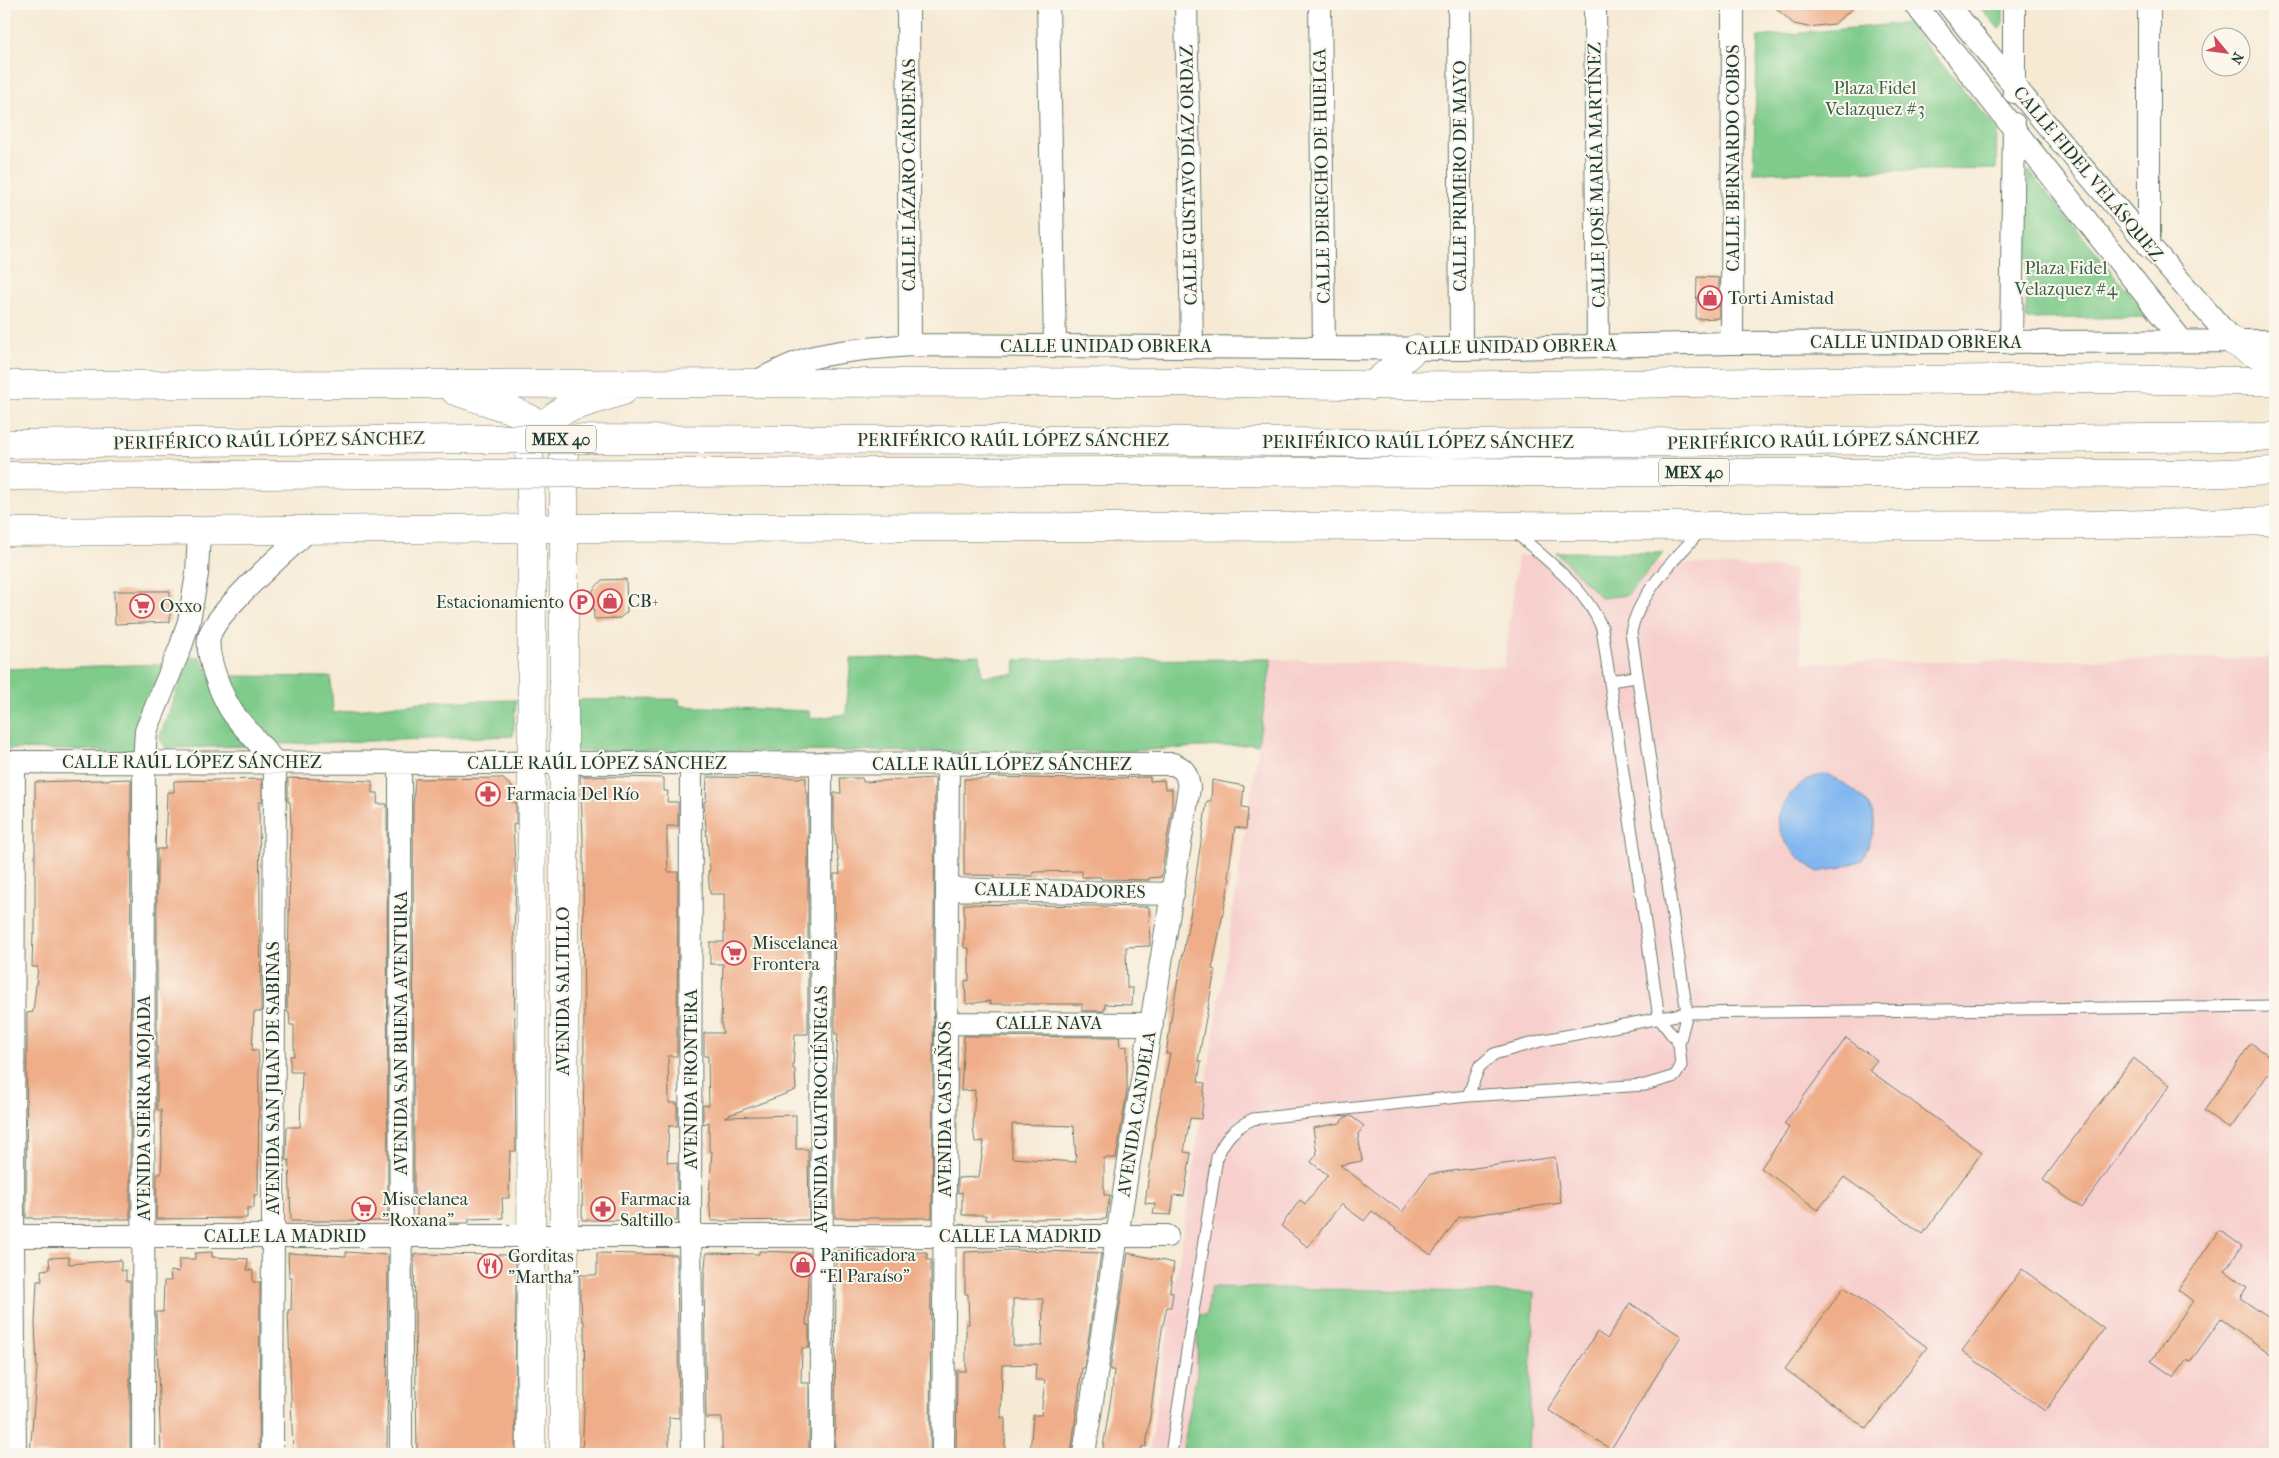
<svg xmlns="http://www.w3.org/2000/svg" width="2279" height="1458" font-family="'IM FELL French Canon',serif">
<rect width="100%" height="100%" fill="#fbf7ec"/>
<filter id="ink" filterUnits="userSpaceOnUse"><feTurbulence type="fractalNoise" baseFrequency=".02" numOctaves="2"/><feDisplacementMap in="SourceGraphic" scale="10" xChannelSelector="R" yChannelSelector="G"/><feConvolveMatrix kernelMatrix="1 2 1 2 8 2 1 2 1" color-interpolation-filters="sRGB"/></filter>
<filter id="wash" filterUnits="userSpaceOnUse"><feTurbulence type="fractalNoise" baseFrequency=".0096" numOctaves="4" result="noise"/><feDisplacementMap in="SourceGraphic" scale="20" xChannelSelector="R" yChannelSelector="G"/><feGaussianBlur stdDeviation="1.12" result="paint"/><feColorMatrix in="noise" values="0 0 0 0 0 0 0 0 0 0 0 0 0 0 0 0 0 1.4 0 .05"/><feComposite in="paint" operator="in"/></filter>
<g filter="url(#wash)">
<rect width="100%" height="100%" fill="#f6ead5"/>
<path fill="#f7d0ce" d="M1518,555L1793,569L1802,663L2275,658V1454H1149L1272,659L1504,667Z"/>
<path fill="#7ecb8a" stroke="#4e845f" d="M1977,4H2003V22L1999,29Z
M1907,23L1997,129L1996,169L1753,173L1758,37Z
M2028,170L2149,317L2026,319Z
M1556,552L1664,553L1627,595L1601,598Z
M980,655L982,676L1015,674L1016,660L1272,659L1258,744L1110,752L578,751L570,745V700L679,699L680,706L809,711L810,719L846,714L851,659Z
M200,657L251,746L166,748L159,738L189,658Z
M165,664L135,751L4,749V669Z
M228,676L331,677L333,713L421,702L516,700L513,736L281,744C253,728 240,705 228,676Z
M1211,1287L1534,1293L1528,1454H1182L1197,1372L1198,1315H1206Z"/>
<path fill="#81b7f0" stroke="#507a92" d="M1827,774C1845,784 1870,797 1874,819C1876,832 1867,849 1862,860L1840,868L1818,872C1802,861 1783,846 1779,826C1775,808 1794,787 1808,779C1814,776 1821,776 1827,774Z"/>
<g id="blocks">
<path fill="#efae89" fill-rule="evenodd" d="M1771,4H1858L1834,24L1808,27L1794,24Z
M1697,277L1719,278V318L1696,319Z
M626,579L627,612L620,618L594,619L593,590L602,580Z
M114,591H170V622L115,624Z
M580,776L664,778V791H668L667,802H678V826H667V849L668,872H678L677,1056H668L669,1103H677V1126H669L667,1162L677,1163V1221L582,1220L584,1059L583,836Z
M707,777L806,778V793H808V1034H795L793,1069H795L796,1090L724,1117L796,1115V1149H808L809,1220L711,1221L709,1197L712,1151H709V1122L703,1124V1105L709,1106L708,1058V1056H704V1033H723L721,1023L723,964H710V942H724V894H710L708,871H710L704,806V802L706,801Z
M989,777L1079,779L1150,777V781L1164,780L1165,789H1172V808L1161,877L1149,878V880L1101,879V877H1082V871L1033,872V876L964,875V779H989Z
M288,778L372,781V793H378L377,804H387L388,1221H291L289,1160H286L287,1127H300L302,1072H290V1056H294V1025H290L289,1012H287L291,825L290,802H288Z
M502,778L512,787V802H516V824H513L516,885L514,931L516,1151H510L509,1198H502L503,1218L469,1219V1223H417V1197H414L413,805L415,779Z
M840,778H862L863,782L935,778L932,1218H835V1075L838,1034H835L834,874H840L834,827V793H841Z
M131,779L130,1219H33V1218H26L27,1013L33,1012L38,967H32L33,934H35V782Z
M262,779V802H259L261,1012H254L252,1050H258L259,1066L258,1195H254V1208H247V1218L156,1219L157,1174H161L162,1149L161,1110H157V849H165L167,792H174V781Z
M1212,780L1244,786L1242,807L1248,808L1246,829L1235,827L1228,877L1230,878L1212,969L1215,970L1198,1061H1201L1198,1082L1205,1083L1201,1119L1190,1118L1184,1152L1191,1153L1184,1196L1174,1195L1171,1215L1153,1214L1155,1204L1145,1203L1156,1123L1170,1054H1166L1173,1006L1190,916L1207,801H1211Z
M964,904L1149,907L1150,946L1126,947L1127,988H1133L1132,1005L1105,1004L1104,1011H1082V1004H990V1001L966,1004L965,980L969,981V948H964Z
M964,1036L1119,1037L1120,1047L1127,1046V1091L1116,1158H1104V1195H1110L1106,1219L1082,1220V1218L986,1220V1215H962V1192L958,1193V1178L979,1177L984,1141L975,1142L973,1127L975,1090L961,1091ZM1012,1124L1074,1126L1076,1162L1012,1158Z
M1846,1038L1877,1060L1869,1070L1982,1152L1923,1234L1844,1177L1818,1210L1761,1168L1789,1128L1784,1124Z
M2251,1043L2275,1060V1064L2230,1129L2204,1111Z
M2133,1058L2170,1085L2081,1208L2043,1180Z
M1351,1116L1364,1126L1358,1134L1362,1161L1340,1165L1402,1212L1430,1174L1555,1157L1561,1203L1459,1217L1431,1255L1372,1211L1364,1221L1341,1204L1308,1247L1281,1226L1300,1200L1305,1204L1328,1175L1311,1162L1317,1154L1313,1128L1340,1123L1345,1117Z
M2219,1230L2242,1246L2225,1271L2247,1287L2240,1298L2275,1322V1357L2221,1319L2190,1362L2186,1360L2174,1377L2151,1361L2193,1301L2178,1290Z
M1011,1250L1101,1253L1084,1368H1082L1071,1454H1030L1033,1415H1041L1045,1380H1035L1036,1364L1002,1365L1001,1418H1005V1454H956L957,1371H966V1324H969L968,1294H965V1252ZM1013,1299H1043L1042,1346H1013Z
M759,1251L809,1253L806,1325H809V1348H802L801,1383H809V1454H722V1418H706L704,1280L706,1256L707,1253L759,1254Z
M836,1251H879V1253L927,1252V1260H931V1277L930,1454H835Z
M212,1252V1257L248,1259L247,1270H253V1282H260L259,1454H233V1452L161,1454L156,1312H163L164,1281H171L170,1271L179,1272V1259H195V1253Z
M346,1252L388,1255L387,1454H293L288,1310H291L292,1277H289L288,1253L346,1256Z
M597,1253L677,1255L679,1418L669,1417V1449H666V1454H582L585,1390L584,1321H582L581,1301H580V1275H597Z
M1128,1253L1174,1263L1170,1288V1292L1173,1293L1171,1307H1167L1162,1329L1146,1447L1142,1446L1141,1454H1102L1112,1391L1114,1370H1110Z
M414,1254L516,1255L515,1454H436L437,1450H417Z
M69,1257V1264L121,1260V1271L126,1270V1281H130V1454H30L37,1368L35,1323L37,1281H42L41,1270L50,1269L49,1258Z
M2022,1269L2104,1329L2045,1411L1962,1351Z
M1844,1287L1927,1347L1867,1429L1785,1369Z
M1630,1303L1681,1336L1611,1449L1548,1410L1597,1332L1607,1339Z"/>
</g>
</g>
<g filter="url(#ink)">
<use href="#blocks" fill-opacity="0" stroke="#6a7a6c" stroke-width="1"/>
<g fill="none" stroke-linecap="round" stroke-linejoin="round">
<g stroke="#6a7a6c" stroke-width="13">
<path id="lane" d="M1513,530C1545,559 1585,587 1602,628L1659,1018L1679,1044
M1610,681L1636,677
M1468,1096L1645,1085L1675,1076L1681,1066L1679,1044L1687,1013L1631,632C1639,592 1676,559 1702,529
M1171,1454L1217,1157C1225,1138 1234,1128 1253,1119L1468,1096L1479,1067L1494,1054L1544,1040L1687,1013L2275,1006"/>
</g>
<g stroke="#6a7a6c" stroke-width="24">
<path id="street" d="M908,4L910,345
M1048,4L1055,345
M1186,4L1192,347
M1320,4L1324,348
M1459,4L1461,349
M1595,4L1598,346
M1915,4L2182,341
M1948,4C2040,119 2135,231 2233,341
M2014,4V92
M2149,247V4
M1732,343L1733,4
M2011,343L2014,124
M753,383C772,374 790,364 810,358C842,350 877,348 910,345L1461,349L1732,343L2275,341
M4,762L1173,764C1186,769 1187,775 1189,788L1117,1236L1084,1454
M14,762L13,1236L15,1454
M400,763L401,1454
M691,763L690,1236L693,1454
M821,763L822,1454
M947,889L1173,894
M946,1023L1152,1024
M4,1236H1167
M143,1454L144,762L146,731L181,646L189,621L197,574L199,531
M272,1454L275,763C261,743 241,727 229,707C220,691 206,656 209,638C213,614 289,548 309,530
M943,1454L948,763"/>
</g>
<g stroke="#6a7a6c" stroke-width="29">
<path id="secondary" d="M2233,341L2254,353L2275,356
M4,385L1192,382C1460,390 1729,381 1998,379C2090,378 2183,381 2275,381
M1372,386L1415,349
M455,391L512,410L553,430L564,444V1454
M4,532L565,528L2107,525L2275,521
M531,1454L532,528L529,446L543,425L563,410L623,391"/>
</g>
<g stroke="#6a7a6c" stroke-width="29">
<path id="highway" d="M1118,440L1444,444L2275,437
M1112,471L2198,474L2275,471"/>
</g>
<use href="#lane" stroke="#fff" stroke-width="11"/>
<use href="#street" stroke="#fff" stroke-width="22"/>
<use href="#secondary" stroke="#fff" stroke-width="28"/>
<use href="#highway" stroke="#fff" stroke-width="28"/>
<g stroke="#6a7a6c" stroke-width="29" stroke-linecap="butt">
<path id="highway-bridge" d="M4,444L468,439L1118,440
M4,476L1112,471"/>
</g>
<use href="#highway-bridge" stroke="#fff" stroke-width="28"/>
</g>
</g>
<defs>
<g id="shop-ring" transform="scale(1.25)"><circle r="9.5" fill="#fbf7ec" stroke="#d1495b" stroke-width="1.5"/><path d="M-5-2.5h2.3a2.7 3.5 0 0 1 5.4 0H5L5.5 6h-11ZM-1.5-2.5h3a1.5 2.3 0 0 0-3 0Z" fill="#d1495b"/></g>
<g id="parking-ring" transform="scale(1.25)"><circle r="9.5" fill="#fbf7ec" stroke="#d1495b" stroke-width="1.5"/><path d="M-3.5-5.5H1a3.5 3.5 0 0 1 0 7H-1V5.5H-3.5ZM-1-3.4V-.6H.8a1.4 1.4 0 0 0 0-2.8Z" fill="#d1495b"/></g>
<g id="supermarket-ring" transform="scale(1.25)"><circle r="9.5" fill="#fbf7ec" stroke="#d1495b" stroke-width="1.5"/><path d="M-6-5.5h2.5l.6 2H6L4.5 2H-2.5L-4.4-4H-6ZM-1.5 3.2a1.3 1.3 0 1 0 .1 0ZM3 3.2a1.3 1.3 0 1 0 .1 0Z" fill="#d1495b"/></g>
<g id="pharmacy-ring" transform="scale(1.25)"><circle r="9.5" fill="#fbf7ec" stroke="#d1495b" stroke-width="1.5"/><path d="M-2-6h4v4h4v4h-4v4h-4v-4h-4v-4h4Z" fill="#d1495b"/></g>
<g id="restaurant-ring" transform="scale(1.25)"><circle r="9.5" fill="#fbf7ec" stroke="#d1495b" stroke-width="1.5"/><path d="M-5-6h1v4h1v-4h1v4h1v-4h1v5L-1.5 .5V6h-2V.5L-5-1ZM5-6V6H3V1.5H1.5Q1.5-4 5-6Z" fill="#d1495b"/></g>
</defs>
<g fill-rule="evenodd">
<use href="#shop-ring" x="1710" y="298"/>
<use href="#shop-ring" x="610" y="601"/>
<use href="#parking-ring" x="582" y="602"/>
<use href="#supermarket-ring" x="142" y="606"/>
<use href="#pharmacy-ring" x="488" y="794"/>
<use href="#supermarket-ring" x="734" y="953"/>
<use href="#supermarket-ring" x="364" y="1209"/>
<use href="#pharmacy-ring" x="603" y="1209"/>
<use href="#shop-ring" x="803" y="1265"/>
<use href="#restaurant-ring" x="490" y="1266"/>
</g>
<g text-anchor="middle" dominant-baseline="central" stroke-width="4" stroke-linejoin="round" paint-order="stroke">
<g fill="#fbf7ec" stroke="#61756b" stroke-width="1">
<rect x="526" y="425.5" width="70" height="27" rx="4"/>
<rect x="1659" y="458.5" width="70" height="27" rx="4"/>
</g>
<g font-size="16" font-weight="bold" fill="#1f3d34">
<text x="561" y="439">MEX 40</text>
<text x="1694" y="472">MEX 40</text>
</g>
<g font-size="18" fill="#37604a" stroke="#fbf7ec">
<text x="1875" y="88">Plaza Fidel<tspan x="1875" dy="21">Velazquez #3</tspan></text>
<text x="2066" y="268">Plaza Fidel<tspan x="2066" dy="21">Velazquez #4</tspan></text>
</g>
<g font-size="18" fill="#1f3d34" stroke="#fbf7ec">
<text transform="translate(1733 158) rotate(-90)">CALLE BERNARDO COBOS</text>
<text transform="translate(2088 174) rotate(50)">CALLE FIDEL VELÁSQUEZ</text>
<text transform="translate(909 175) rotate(-90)">CALLE LÁZARO CÁRDENAS</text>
<text transform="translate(1189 175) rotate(-91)">CALLE GUSTAVO DÍAZ ORDAZ</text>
<text transform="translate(1597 175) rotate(-91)">CALLE JOSÉ MARÍA MARTÍNEZ</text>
<text transform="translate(1322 176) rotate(-91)">CALLE DERECHO DE HUELGA</text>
<text transform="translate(1460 176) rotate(-90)">CALLE PRIMERO DE MAYO</text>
<text x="1916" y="342">CALLE UNIDAD OBRERA</text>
<text x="1106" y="346">CALLE UNIDAD OBRERA</text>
<text transform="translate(1511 347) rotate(-1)">CALLE UNIDAD OBRERA</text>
<text x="1013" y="440">PERIFÉRICO RAÚL LÓPEZ SÁNCHEZ</text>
<text transform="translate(269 441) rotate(-1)">PERIFÉRICO RAÚL LÓPEZ SÁNCHEZ</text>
<text transform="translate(1823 441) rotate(-1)">PERIFÉRICO RAÚL LÓPEZ SÁNCHEZ</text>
<text x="1418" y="442">PERIFÉRICO RAÚL LÓPEZ SÁNCHEZ</text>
<text x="192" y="762">CALLE RAÚL LÓPEZ SÁNCHEZ</text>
<text x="597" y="763">CALLE RAÚL LÓPEZ SÁNCHEZ</text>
<text x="1002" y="764">CALLE RAÚL LÓPEZ SÁNCHEZ</text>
<text transform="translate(1060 891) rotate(1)">CALLE NADADORES</text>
<text transform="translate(563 991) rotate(-90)">AVENIDA SALTILLO</text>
<text x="1049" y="1023">CALLE NAVA</text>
<text transform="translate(401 1033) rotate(-90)">AVENIDA SAN BUENA AVENTURA</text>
<text transform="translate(273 1078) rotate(-90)">AVENIDA SAN JUAN DE SABINAS</text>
<text transform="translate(691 1079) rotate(-90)">AVENIDA FRONTERA</text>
<text transform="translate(144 1108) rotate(-90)">AVENIDA SIERRA MOJADA</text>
<text transform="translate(821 1109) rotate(-90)">AVENIDA CUATROCIÉNEGAS</text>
<text transform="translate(945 1109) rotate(-90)">AVENIDA CASTAÑOS</text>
<text transform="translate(1137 1114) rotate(-81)">AVENIDA CANDELA</text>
<text x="285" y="1236">CALLE LA MADRID</text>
<text x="1020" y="1236">CALLE LA MADRID</text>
</g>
<g font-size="18" fill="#1f3d34" stroke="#fbf7ec" text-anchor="start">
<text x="1728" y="298">Torti Amistad</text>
<text x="628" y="601">CB+</text>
<text x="564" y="602" text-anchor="end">Estacionamiento</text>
<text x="160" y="606">Oxxo</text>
<text x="506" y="794">Farmacia Del Río</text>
<text x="752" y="943">Miscelanea<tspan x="752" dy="21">Frontera</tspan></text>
<text x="382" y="1199">Miscelanea<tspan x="382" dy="21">"Roxana"</tspan></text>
<text x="620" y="1199">Farmacia<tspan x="620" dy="21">Saltillo</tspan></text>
<text x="820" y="1255">Panificadora<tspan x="820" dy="21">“El Paraíso”</tspan></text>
<text x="508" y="1256">Gorditas<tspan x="508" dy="21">"Martha"</tspan></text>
</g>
</g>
<rect width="2279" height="1458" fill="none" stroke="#fbf7ec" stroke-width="20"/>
<g transform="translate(2226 52) rotate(119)"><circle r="24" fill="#fbf7ec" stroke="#a3ada2"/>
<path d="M0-4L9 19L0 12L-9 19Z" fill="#d1495b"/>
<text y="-8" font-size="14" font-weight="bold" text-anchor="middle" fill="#1f3d34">N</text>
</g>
</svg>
